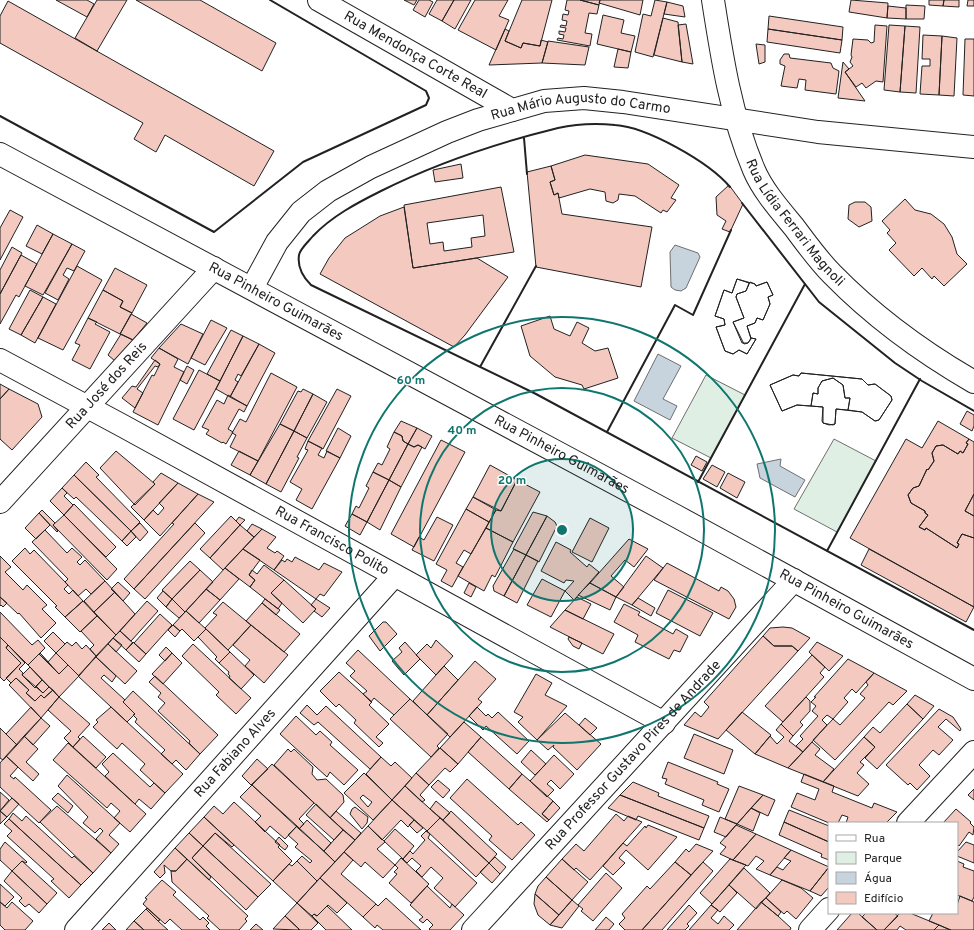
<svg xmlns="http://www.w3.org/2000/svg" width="974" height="930" font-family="Overpass,sans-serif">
<rect width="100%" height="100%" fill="#fff"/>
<path fill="#e0efe3" stroke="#6f6f6f" d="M706,375L745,395L711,458L672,438Z
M834,439L876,461L837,532L794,509Z"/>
<path fill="#c7d3dd" stroke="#6f6f6f" d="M675,245L698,253L700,257L686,288L681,291L675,290L671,287L670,252Z
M658,354L681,366L663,399L677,406L670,420L634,401Z
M781,459L780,466L805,480L795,497L760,478L757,464Z"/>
<path fill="#f3c9c0" stroke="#222" fill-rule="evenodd" d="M56,0H87L94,4L87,17Z
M97,0H127L97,51L75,38Z
M136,0H200L276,43L262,71Z
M404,0H417L414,5Z
M419,0H429L433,2L425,17L413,10Z
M437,0H454L442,21L429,14Z
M454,0H471L455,29L442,21Z
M475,0H508L499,16L509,20L496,50L458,30Z
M522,0H552L540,46L523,43L521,48L505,41Z
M567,0H580L599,5L597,14L589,13L585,33L592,34L590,46L557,40L558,38L563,39L564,35L559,34V31L565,32L566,28L560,27L561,25L566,26L567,21L562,20L563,14L568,15L569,11L565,10Z
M580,0H600L599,5Z
M600,0H643L640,15L599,3Z
M655,0L667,2L653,57L635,52L643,14L651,16Z
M851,0L888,3L887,18L849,12Z
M929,0H944L943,6L929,5Z
M944,0H959V7L943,6Z
M968,0H974V6H967Z
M8,1L274,151L254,186L165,135L156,152L134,139L143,123L0,43V16Z
M667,2L683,6L685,17L664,14Z
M906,5L925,6L924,19H906Z
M888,6L906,8V19L887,18Z
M603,15L624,20L621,33L635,36L631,52L597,44Z
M769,16L843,27L842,40L768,29Z
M663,18L678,22L682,62L654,55Z
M686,24L693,64L682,62L678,25Z
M875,25L887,26L883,82L876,81L866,88L862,83L856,87L845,72L853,66L850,62L852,57L851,55L853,39L868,40L871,43L874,42Z
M889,25L905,26L900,92L884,90Z
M905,26L920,27L916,93L900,92Z
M505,29L509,31L505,41L521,48L523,43L540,46L541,40L548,42L542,63L489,65Z
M768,29L842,40L840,53L767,42Z
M923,35L942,36L939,95L920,94L922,66H930V59H922Z
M942,36L957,38L954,96L939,95Z
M965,39H974V96L963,95Z
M548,41L589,47L585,65L542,63Z
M756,44L765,45V62L759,64Z
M618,49L631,52L628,68L614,67Z
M784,54H789L790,58L831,63L833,68L839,71L836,94L805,90L806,80L799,79L797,88L781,86L785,66L780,64V60Z
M843,62L849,69L845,72L865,101L838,98Z
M585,155L648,164L679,185L671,198L676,200L667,212L663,210L661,213L635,196L619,194L618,200L613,203L606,201L605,192L590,189L559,198L558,193L554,195L550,182L555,180L551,166Z
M461,164L463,178L435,182L433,170Z
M551,166L555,180L550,182L554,195L558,193L562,214L652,227L641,287L536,267L527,172Z
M729,185L743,204L730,232L722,229L726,221L717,215L716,197Z
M501,187L514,252L413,268L404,205Z
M905,199L915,210L931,214L944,224L952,237L957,254L967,264L944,286L934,276L932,279L922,268L914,276L889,250L896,243L887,233L890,230L882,221Z
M855,202H865L871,207L872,221L859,227L848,219L849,205Z
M404,207L413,268L477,258L508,277L465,335L454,347L320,274L329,258L345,238L380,216Z
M10,210L23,217L0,260V228Z
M483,215L485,236L471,238L472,247L444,251L443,242L430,244L427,223Z
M37,225L53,234L42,254L26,246Z
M53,234L72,244L43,295L25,286Z
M72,244L85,251L74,271L67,268L63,275L69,279L58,300L45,293Z
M12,247L22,253L0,294V270Z
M21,255L37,264L19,297L16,295L0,324V294Z
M77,266L102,280L63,350L38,338Z
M115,268L147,285L132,313L120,307L123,301L103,290Z
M737,279L755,284L756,286L767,282L773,295L768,297L770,304L763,320L757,318L755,323L747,326L751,338L756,339L747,354L739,350L733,354L725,351L716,327L725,325L724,319L715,316L724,290L732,293Z
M737,279L749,283L746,291L737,294L736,297L744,318L733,322L742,343H748L751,338L756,339L747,354L739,350L733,354L725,351L716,327L725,325L724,319L715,316L724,290L732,293Z
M750,282L755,284L756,286L767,282L773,295L768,297L770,304L763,320L757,318L755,323L747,326L751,339L748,343L744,344L733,322L744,318L736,297L737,294L746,291Z
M30,290L43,297L21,335L9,329Z
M103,290L123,301L120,307L132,313L120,334L88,318Z
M43,297L56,304L35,343L21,335Z
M131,314L147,323L133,340L120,334Z
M550,316L554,329L570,336L577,322L589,328L582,343L595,351L608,348L618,378L584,389L582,385L555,377L530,356L521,326Z
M88,318L97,322L95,324L110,332L90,369L72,360L80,345L75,343Z
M211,320L227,328L205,365L191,358Z
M181,324L203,334L188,364L159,348Z
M231,330L243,336L220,381L207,374Z
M121,334L133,340L115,361L108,355Z
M243,336L259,344L241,376L238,374L235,380L238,382L230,397L216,389Z
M259,344L275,353L247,406L230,397Z
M159,348L178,359L174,367L184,372L158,425L133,412L152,375L154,376L160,364L151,358Z
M155,360L160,364L158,367L155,366L137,389L143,393L135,408L122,398L132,386L136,387Z
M187,366L194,370L187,384L180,380Z
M199,370L220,381L194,430L173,419Z
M271,373L297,387L258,461L230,447L236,435L232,433L240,419L246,422Z
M801,373L862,379L868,385L875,384L891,396L892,400L879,420L875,421L862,412L836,409L835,424L833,425L823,423V407L797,405L782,411L770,385L793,375L799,376Z
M801,373L862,379L868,385L875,384L891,396L892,400L879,420L875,421L862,412L848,410L850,398H845L843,385L833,378L822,381L818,388V394L813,393L811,406L797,405L782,411L770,385L793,375L799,376Z
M833,378L843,385L845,398H850L848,410L836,409L835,424L829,425L823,423L822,421L823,407L811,406L813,393L818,394V388L822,381Z
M0,384L9,389L0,399Z
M9,389L38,404L42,417L12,450L0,439V399Z
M303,389L313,394L294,431L280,424L298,391L301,392Z
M337,389L351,396L323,449L308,441Z
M313,394L327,402L307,438L294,431Z
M228,395L247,406L244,412L239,409L228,429L233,432L226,444L223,442L222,443L206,434L209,430L202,427L217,400L224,404Z
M967,411L974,415V426L972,431L960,424Z
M401,421L417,428L408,444L403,441L402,436L394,432Z
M938,421L969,439L966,443L968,444L963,453L960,451L958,454L943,445L936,446L932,453L934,461L928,470L927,469L919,486L913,488L908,495L911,503L925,511V513L928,515L919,527L925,530L926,528L957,548L959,544L957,543L962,534L974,538V607L850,538L906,439L922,448Z
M280,424L294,431L266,484L250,475Z
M338,428L351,436L340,458L326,451Z
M417,428L432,436L425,449L418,445L414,447L408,444Z
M294,431L307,438L297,457L299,458L281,492L266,484Z
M394,432L402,436L403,441L408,444L389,480L373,472L378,463L382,465L390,449L387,447Z
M969,439L974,442V494L965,511L974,516V538L962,534L957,543L959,544L957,548L926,528L925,530L919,527L928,515L925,513V511L911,503L908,495L913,488L919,486L927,469L928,470L934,461L932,453L936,446L943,445L958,454L960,451L963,453L968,444L966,443Z
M441,440L465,452L414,547L391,534Z
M308,441L322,448L318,455L324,458L327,451L340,458L312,509L296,500L302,489L290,482L308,450L305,449Z
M408,444L414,447L418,445L422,447L401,487L389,480Z
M116,451L155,484L135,505L100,468Z
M239,451L258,461L250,475L231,465Z
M696,456L707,462L702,471L691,465Z
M86,462L99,475L96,477L140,522L131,531L74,475Z
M490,465L517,480L501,511L473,497Z
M712,465L725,472L717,487L703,479Z
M373,472L389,480L367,522L352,514L356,506L359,508L369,488L366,486Z
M161,473L178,483L144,520L131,507L155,484L153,482Z
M728,473L745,482L737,498L720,488Z
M74,475L131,531L122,541L76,497L74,499L62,488Z
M389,480L401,487L380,530L367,522Z
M517,480L540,492L513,542L486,528L496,510L501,511Z
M178,483L198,494L160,536L144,520L153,510L158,515L164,508L159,503Z
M62,488L67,493L64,496L73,505L64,515L50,501Z
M198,494L214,502L134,589L124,579L174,524L172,523Z
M974,494V516L965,511Z
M473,497L496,510L489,522L466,509Z
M74,504L116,547L106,557L64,515Z
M466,509L489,522L471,554L464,550L456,563L463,567L452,587L441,581L447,570L436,564Z
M42,510L55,523L53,525L58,531L57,532L39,513Z
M533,512L547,516L526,555L513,549Z
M39,513L50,525L36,539L25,528Z
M352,514L367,522L360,535L345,526Z
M64,515L117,569L107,580L53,525Z
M231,516L240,525L210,558L200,549Z
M547,516L555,522L557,526L539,562L526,555Z
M239,517L245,520L240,525L236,521Z
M437,517L453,525L434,561L412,550L419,537L424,540Z
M590,518L609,528L592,562L572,552Z
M140,523L148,532L140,541L131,531Z
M195,523L205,533L145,599L134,589Z
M252,524L262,529L254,537L247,531Z
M240,525L254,537L223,570L210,558Z
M486,528L513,542L495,577L492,575L484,591L458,576Z
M262,529L276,537L267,548L275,553L277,551L284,556L274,570L243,549Z
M45,530L67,553L72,548L82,557L77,562L80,565L85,560L105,581L91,594L86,589L78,596L65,582L68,579L32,542Z
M131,531L136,537L127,546L122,541Z
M629,539L648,549L634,567L625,560L611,576L624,587L616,597L590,583Z
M556,542L571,550L570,552L587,567L589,564L599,572L574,600L565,591L574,581L566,580L564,583L541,571Z
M25,548L30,554L34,550L68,585L64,589L69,594L73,590L83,601L65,617L55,607L57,606L12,561Z
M243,549L260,560L249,575L255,580L250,587L225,568Z
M514,549L526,555L504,596L494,591L493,586Z
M869,549L974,607L966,622L861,565Z
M526,555L538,561L517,603L504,596Z
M0,556L11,567L5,572L23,590L27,585L47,605L42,609L56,623L41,638L19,613L18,614L0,597Z
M646,556L663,568L632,605L616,597Z
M295,557L319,570L324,563L342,572L324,596L320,594L316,599L274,570L282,560L285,562L287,559L292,562Z
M190,561L200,570L172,599L162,590Z
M667,563L719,591L721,587L728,591L734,599L736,607L729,619L654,580Z
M264,565L284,580L271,593L282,603L278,609L250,587L255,580L249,575L252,570L257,574Z
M225,568L239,579L220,600L206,589Z
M200,570L213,582L185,612L172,599Z
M542,579L565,591L551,617L527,605Z
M284,580L316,609L303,623L271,593Z
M105,581L115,592L94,612L84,601Z
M118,582L130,593L123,601L111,589Z
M469,583L476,587L471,597L464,593Z
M590,583L616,597L610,610L578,595Z
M206,589L220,600L199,623L186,611Z
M668,590L713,613L700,636L656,613Z
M163,591L172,599L166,607L157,598Z
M115,592L135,614L116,635L94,612Z
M0,597L7,603L3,607L1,605L0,606Z
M577,597L591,604L583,619L565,610Z
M638,598L655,608L651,616L632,605Z
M172,599L185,612L179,618L166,607Z
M265,599L280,610L276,615L262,603Z
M316,599L330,608L322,617L314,611L316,609L311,605Z
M83,601L97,616L80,632L65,617Z
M147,601L158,611L131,641L120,631Z
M223,602L251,625L228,650L205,628L217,615L213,613Z
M262,603L300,634L284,652L246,621Z
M624,604L640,612L638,615L673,634L676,629L688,636L680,652L674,650L669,659L635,642L638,635L614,622Z
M565,610L614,634L603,654L550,627Z
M186,611L206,629L194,641L182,629L180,631L173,625Z
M0,612L32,645L38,640L45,648L28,665L0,637Z
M160,614L172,625L146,654L134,643Z
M97,616L116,635L96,656L90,649L94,645L81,631Z
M383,622H386L397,634L380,651L369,636Z
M173,625L180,631L175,637L168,630Z
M251,625L288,655L264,683L245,666L250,660L233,645Z
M783,627L792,628L810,638L798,651L792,646H774L763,636L770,628Z
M206,629L230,652L219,663L215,659L217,657L198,637Z
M120,631L133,643L126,650L113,638Z
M53,632L65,644L56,653L44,641Z
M763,636L774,646H792L798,651L718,739L684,725L695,712L701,717L709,707L704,702Z
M0,637L8,645L6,648L21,663L4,681L0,677Z
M569,637L582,643L579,649L573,646L568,639Z
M113,638L122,645L116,652L108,644Z
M436,640L453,656L436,675L416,655L427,644L431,648Z
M67,642L72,646L76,642L82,649L86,645L96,656L79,676L56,653Z
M133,642L146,654L139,662L126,650Z
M405,642L420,659L404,675L392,661L402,652L399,648Z
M817,642L843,656L829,671L809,652Z
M108,644L137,671L125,684L96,657Z
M193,644L251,698L236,714L216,695L219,692L182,656Z
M8,645L25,663L19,669L23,673L22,675L43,693L49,687L53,690L44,698L41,695L35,701L26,693L29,690L16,678L11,683L6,678L21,663L6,648Z
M166,647L172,653L165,661L159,655Z
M358,650L410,699L394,715L374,698L371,702L363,694L367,691L350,676L355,671L346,663Z
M230,652L254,675L241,689L229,678L230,676L228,674L229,672L219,663Z
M40,653L48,662L56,653L68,665L59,674Z
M172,653L182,663L163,684L152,674Z
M39,654L59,674L68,665L79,676L59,697L28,665Z
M812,655L825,667L820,673L824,677L783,722L765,706Z
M96,657L116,676L112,682L104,675L101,678L125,700L123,702L135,714L127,722L78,676Z
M848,659L874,673L856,693L852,689L844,698L848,702L833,719L827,715L822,720L827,725L803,752L796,746L803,739L800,736L818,716L812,711L816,706L811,702L816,697H814Z
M475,661L496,679L478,699L482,702L450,737L427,715Z
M444,666L458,680L427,715L413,701Z
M30,667L42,680L35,688L22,675Z
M339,672L372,702L369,705L389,724L376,737L383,743L379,747L354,723L356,720L339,704L336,707L320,691Z
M874,673L907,691L893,705L889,702L835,760L813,740L833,719L840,725L865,698L860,694L868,685L866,682Z
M536,674L552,683L545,695L567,706L537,740L518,722L523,717L514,712Z
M155,676L218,735L200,754L189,743L190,741L158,711L165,703L158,697L161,693L149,682Z
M16,678L29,690L26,693L35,701L41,695L44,698L53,690L59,697L41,718L9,685Z
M42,680L49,687L43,693L36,686Z
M133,691L200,754L186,770L176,760L172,764L161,754L165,750L135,722L137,719L133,715L135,714L123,702Z
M915,695L934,706L923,719L907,704Z
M59,697L90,724L78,737L80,739L73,747L64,738L71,731L48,710Z
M806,697L810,701V711L800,722L803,725L793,736L781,724Z
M410,699L448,734L437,746L439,748L431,757L390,719Z
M907,704L923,719L877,769L865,758L875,747L864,737L873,727L880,733Z
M307,705L317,715L326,706L381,757L370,769L318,722L314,725L300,713Z
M31,707L41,718L17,745L6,734Z
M111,707L183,774L165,793L140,770L145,764L122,743L117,749L93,727L98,722L96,720Z
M477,707L486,716L488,714L492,718L498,712L529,741L517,754L486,726L483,730L469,716Z
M939,709L953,717L961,729L960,731L946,719L938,727L953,740L939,755L933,750L919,765L930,776L917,790L910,783L908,785L886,765Z
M742,712L771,735L755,754L726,730Z
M565,713L601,744L577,770L553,747L554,745L548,750L537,740Z
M296,716L316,735L320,731L332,742L330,745L358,770L344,785L330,772L327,777L280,734Z
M41,718L50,726L33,745L24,736Z
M585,718L597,728L590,735L579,725Z
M464,722L481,737L458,764L440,748Z
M781,724L793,736L789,741L803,752L788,768L755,754L770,736L777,744L784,737L776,730Z
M0,728L17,745L3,760L0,758Z
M694,734L733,750L724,774L684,758Z
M24,736L38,749L26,762L39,774L33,781L6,756Z
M83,736L106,757L96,768L73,747Z
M481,737L522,774L509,789L468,752Z
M864,737L875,747L860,762L864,765L857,773L869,784L858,796L823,782Z
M812,742L820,749L815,755L834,769L823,782L788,768Z
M68,743L146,814L130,832L114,818L120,811L111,803L107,808L53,760Z
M440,748L458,764L450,772L445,768L429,785L416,773Z
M288,749L291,752L294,749L313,767L312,774L317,780L326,779L343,795L344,802L330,818L274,765Z
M531,750L546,764L535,775L521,762Z
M113,753L150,787L154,783L165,793L151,809L139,799L135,804L105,776L109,772L102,764Z
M554,755L574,774L560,789L551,780L547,784L554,790L547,797L530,781Z
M6,756L18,767L10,776L14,779L15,777L51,810L39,823L0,787V763Z
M381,757L391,766L395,762L412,778L392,800L366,774Z
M257,759L268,769L251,785L242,776Z
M668,762L718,782L717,784L729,789L719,812L702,805L704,800L665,784L667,779L662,778Z
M272,764L314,803L299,819L304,824L299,829L252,785Z
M364,773L392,800L373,820L344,793ZM363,795L372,802L368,807L360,798Z
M416,773L429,785L420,795L425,800L422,802L405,786Z
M522,774L553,801L542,814L549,820L547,822L509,789Z
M804,774L834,786L832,792L872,808L874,803L897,812L886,823H846L848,817L842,815L838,823H829L791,807L797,793L815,800L819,789L801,782Z
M67,775L120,823L109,835L119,844L111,853L96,839L103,831L100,828L95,833L83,823L88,817L58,786Z
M467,779L518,825L521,822L535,835L512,860L489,840L492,836L450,798Z
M438,780L450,790L443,798L431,787Z
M633,782L659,793L658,796L709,816L704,828L620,795Z
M252,785L297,826L285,839L270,826L265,832L255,822L261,816L240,797Z
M405,786L440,818L427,831L392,800Z
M739,786L763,795L737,824L725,819Z
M974,789V800L968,795Z
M0,792L9,800L0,811Z
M58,793L73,806L68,813L52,799Z
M620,795L704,828L699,840L638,816L636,820L608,808Z
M763,795L775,800L768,816L751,808Z
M12,798L19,804L7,817L0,811Z
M392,800L414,820L408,827L401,820L382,840L368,826Z
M436,801L450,813L443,820L430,809Z
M553,801L560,808L549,820L542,814Z
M234,802L280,845L278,847L292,861L273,881L204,817L214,806L223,814Z
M316,804L343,830L334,840L306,815Z
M57,806L111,853L93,873L40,822Z
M355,807L368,817L367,823L362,829L350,814L352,809Z
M751,808L760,813L753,831L737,824Z
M956,809L971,822L970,823L974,827L973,835L969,832L959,846L957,844V823H943Z
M789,810L829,826V842L784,822Z
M0,811L7,817L0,824Z
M336,811L361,833L355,840L330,818Z
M451,811L497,854L489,863L443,820Z
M13,813L22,821L26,816L72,858L74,856L93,873L81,885L9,819Z
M616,814L624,821L628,816L642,822L590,880L576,868L574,870L562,859L576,844L584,851Z
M204,817L234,845L232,847L215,833L203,846L189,833Z
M720,817L737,824L726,837L714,832Z
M440,818L489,863L476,877L427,831Z
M9,819L81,885L69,898L51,881L54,879L7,836L12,831L4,824Z
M307,820L331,843L324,851L299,829Z
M414,820L423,828L417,833L409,825Z
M784,822L829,842V860L821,857L822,854L779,835Z
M648,825L677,837L648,870L626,850L619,858L625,863L613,875L603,866L623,843L627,846L645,826L646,828Z
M736,825L756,834L733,860L720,854L726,847L720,843Z
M297,826L335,862L317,881L297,861L302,856L310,863L312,861L295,847L298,844L288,835Z
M368,826L385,842L377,849L395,865L383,878L365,862L361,867L344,852Z
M395,829L414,846L403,859L384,841Z
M343,830L355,840L335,862L324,851Z
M426,831L430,834L428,838L477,883L455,907L434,888L443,878L431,867L422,877L416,871L421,866L412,858L407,863L403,859L410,851L413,854L425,840L421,836Z
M189,833L203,846L192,858L211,877L209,880L175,848Z
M215,833L271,884L258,897L203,846Z
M756,834L791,850L770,875L756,869L764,861L756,856L748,866L733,860Z
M279,837L288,846L285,850L275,842Z
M5,842L27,862L26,863L22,861L12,871L0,860V849Z
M966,842L974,845V863L957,856V852Z
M696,844L713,851L691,875L675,862L686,849L689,852Z
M203,846L258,897L246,910L192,858Z
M175,848L187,859L176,871H171L164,865L165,873L160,878L154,872Z
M791,850L829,867L810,891L770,875L777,867L783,870L787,865L791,861L784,858Z
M344,852L353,860L341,874L376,904L363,917L320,878Z
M495,857L506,867L500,874L489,863Z
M401,858L429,884L411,903L389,883L397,874L394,872L398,868L395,865Z
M187,859L248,916L245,919L247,921L239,930H220L207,918L209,916L172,882L171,871H176Z
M562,859L588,882L572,900L546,877Z
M730,859L746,865L712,904L700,893Z
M22,861L57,893L47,904L12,871Z
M297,861L317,881L297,903L273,881L289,864L292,866Z
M957,861L964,864L963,867L974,871V897L972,901L957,895Z
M675,862L691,875L642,930H625L619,924L625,918L622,914L647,886L650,889Z
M703,862L713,871L662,930H642Z
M489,863L500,874L492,883L480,872Z
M829,867V887L821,896L810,891Z
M744,868L770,893L756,909L729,885Z
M12,871L47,904L39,913L29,904L25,907L19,901L22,898L4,881Z
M606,873L622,888L593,921L581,911L583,909L578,905Z
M546,877L572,900L559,915L535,894L538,886Z
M320,878L347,903L337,913L328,905L317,916L314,914L312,916L297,903Z
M162,880L176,892L173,895L200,920L203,917L209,923L206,926L210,930H182L170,919L165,924L143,904L147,899L145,898Z
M782,880L801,888L813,898L796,919L787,911L784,914L766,898Z
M0,884L14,897L5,906L0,902Z
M729,885L737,893L720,912L711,905Z
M427,886L450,908L452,904L464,915L450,930H430L429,929L433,925L427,919L423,923L419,920L423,917L410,905Z
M535,894L559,915L550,925L538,915L534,904Z
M960,896L974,902V930H951L929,921L933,913H957V905Z
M386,898L421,930H383L377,925L375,928L363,917L376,904L378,906Z
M766,898L781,912L778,916L761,902Z
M572,900L579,906L562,928L550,925Z
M0,902L7,908L12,902L33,921L25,930H5L0,925Z
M761,902L778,916L791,928L790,930H737Z
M297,903L318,923L311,930H300L285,916Z
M689,905L697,913L687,924L689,926L685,930H667Z
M711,905L718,910L711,918L718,924L724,916L734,925L729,930H689Z
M327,906L352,930H326L312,916L314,914L317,916Z
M147,908L160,920L158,921L146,909Z
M146,909L158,921L168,930H144L134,921Z
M852,913H858L877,930H837Z
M866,913H894L898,916L884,930H877L862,917Z
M900,913H910L939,925L934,930H906L900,926L897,930H884Z
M285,916L299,929L298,930L273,929Z
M606,917L614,924L609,930H595Z
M134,921L144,930H126Z
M109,923L116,930H102Z
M256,924L263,930H250Z
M939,925L950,930H951H934Z"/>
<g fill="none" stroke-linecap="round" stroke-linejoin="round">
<g stroke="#222" stroke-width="24">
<g id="minor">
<path id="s1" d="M319,0L512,110"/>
<path id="s2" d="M713,0C722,58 731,116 754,170C763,191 780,210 794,227C806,243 818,260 832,274C874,317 922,352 974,382"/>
<path id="s3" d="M0,154L676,516L974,679"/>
<path id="s4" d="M252,288L277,242L301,212L328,191L371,167L447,132L478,120L544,101L584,98L623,102L818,132L974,147"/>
<path id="s5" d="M0,360L123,426L664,723"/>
<path id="s6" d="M0,502L214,268"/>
<path d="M908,823L974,752"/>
<path id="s7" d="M76,930L394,576"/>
<path id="s8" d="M473,930L794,580"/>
<path d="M810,930L829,909"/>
</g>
</g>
<use href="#minor" stroke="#fff" stroke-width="22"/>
<path stroke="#222" stroke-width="2" d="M0,116L214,232L303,162L426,105L429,98L426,91L270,0
M524,138L527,174
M730,187C709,162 647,127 615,125C596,123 576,124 558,128C497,143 437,163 381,191C357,203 332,216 313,236C309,241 300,249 299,255C297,268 303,277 311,285L536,394L974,630
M742,203L819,302L895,363L922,381L974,411
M480,367L536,266
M607,432L675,305L693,315L731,230
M698,482L805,284
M827,551L920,379"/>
</g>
<circle cx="562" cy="530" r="71" fill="#0f766e" fill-opacity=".12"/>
<g fill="none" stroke="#0f766e" stroke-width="2">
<circle cx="562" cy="530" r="71"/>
<circle cx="562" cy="530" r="142"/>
<circle cx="562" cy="530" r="213"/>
</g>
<g text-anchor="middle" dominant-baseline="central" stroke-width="3" stroke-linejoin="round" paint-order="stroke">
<g font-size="14" fill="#222" stroke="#fff">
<text stroke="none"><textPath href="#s1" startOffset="111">Rua Mendonça Corte Real</textPath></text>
<text stroke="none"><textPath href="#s4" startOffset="396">Rua Mário Augusto do Carmo</textPath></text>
<text stroke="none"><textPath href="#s2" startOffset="242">Rua Lídia Ferrari Magnoli</textPath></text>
<text stroke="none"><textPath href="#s3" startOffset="313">Rua Pinheiro Guimarães</textPath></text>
<text stroke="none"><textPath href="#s6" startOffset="158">Rua José dos Reis</textPath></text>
<text stroke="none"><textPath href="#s3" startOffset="637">Rua Pinheiro Guimarães</textPath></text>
<text stroke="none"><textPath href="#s5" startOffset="378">Rua Francisco Polito</textPath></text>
<text stroke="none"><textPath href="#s3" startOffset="961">Rua Pinheiro Guimarães</textPath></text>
<text stroke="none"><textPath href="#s7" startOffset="238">Rua Fabiano Alves</textPath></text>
<text stroke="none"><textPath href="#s8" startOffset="237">Rua Professor Gustavo Pires de Andrade</textPath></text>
</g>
</g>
<circle cx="562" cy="530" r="6" fill="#0f766e" stroke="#fff" stroke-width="2"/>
<g font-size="12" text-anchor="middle" font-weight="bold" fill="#0f766e" stroke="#fff" stroke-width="3" stroke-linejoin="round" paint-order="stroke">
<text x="411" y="384">60 m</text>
<text x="462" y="434">40 m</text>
<text x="512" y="484">20 m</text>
</g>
<rect x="828" y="822" width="130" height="92" fill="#ffffff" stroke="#a7a7a7"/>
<rect x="836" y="835" width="20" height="6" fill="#ffffff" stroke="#a7a7a7"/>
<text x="864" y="842" font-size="12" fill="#222222">Rua</text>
<rect x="836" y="852" width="20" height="12" fill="#e0efe3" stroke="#a7a7a7"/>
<text x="864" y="862" font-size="12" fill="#222222">Parque</text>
<rect x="836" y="872" width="20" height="12" fill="#c7d3dd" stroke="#a7a7a7"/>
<text x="864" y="882" font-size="12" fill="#222222">Água</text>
<rect x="836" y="892" width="20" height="12" fill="#f3c9c0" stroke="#a7a7a7"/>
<text x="864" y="902" font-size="12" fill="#222222">Edifício</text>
</svg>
